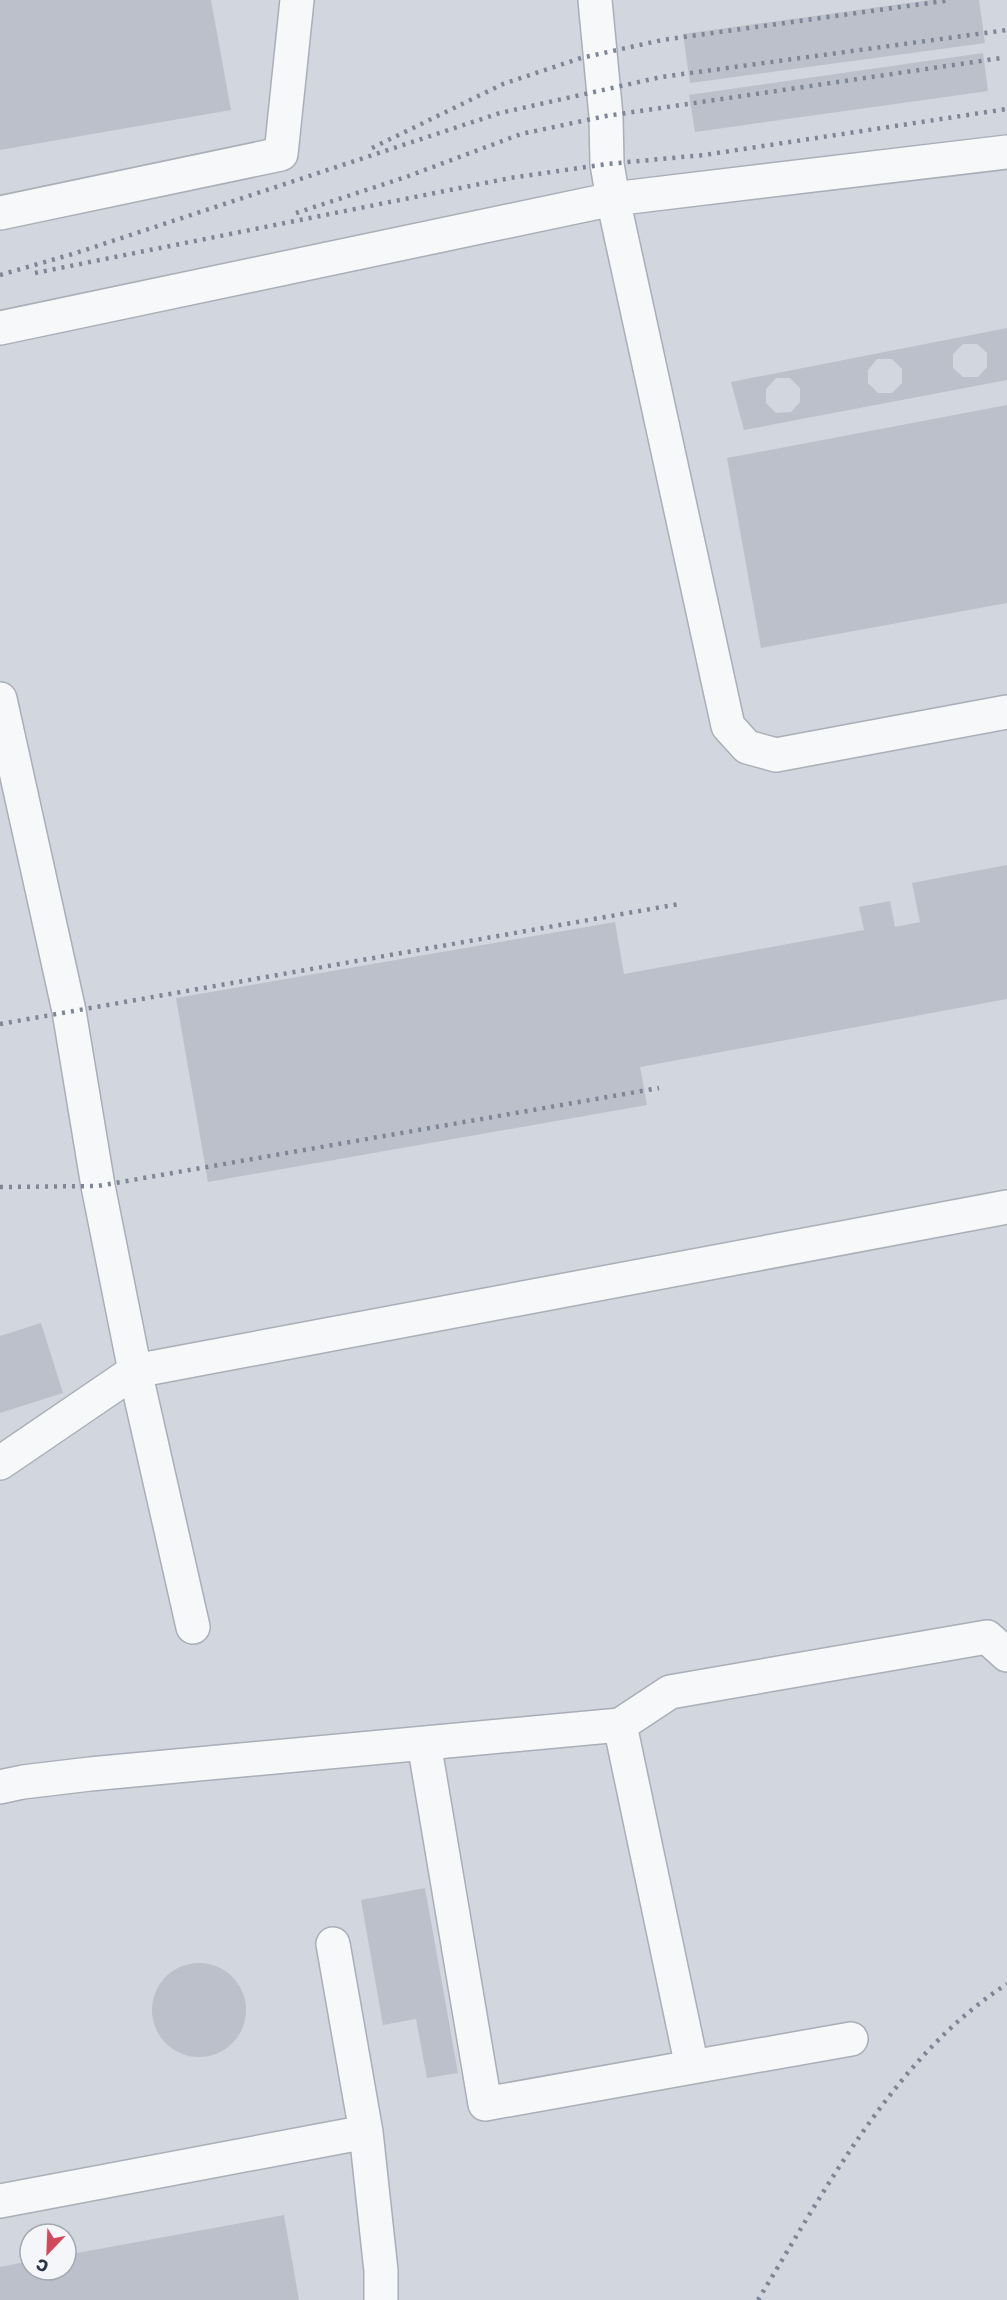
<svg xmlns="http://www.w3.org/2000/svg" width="1007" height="2300" font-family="'Golos Text',sans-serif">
<rect width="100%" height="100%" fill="#e4e7ec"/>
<path fill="#d2d6de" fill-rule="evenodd" d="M0,0H1007V2300H0ZM30,2234H66V2270H30Z"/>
<path fill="#bbc0ca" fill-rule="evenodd" d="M0,0H211L231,110L0,150Z
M930,0H979L985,43L690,83L683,34Z
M983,53L988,91L695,132L689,95Z
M1007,328V380L744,430L731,382ZM963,344H977L987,353V367L978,377H963L953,368V354ZM877,359H892L902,369V383L892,393H878L868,383V370ZM776,378H790L800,388V402L791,412L776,413L766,403V389Z
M1007,405V603L761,648L727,458Z
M1007,865V999L640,1067L647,1105L208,1182L176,998L615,922L624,974L864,930L859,907L890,901L895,927L920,922L912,883Z
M41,1323L63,1393L0,1413V1336Z
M425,1888L458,2073L427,2078L416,2019L383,2025L361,1900Z
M152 2010a47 47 0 1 1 94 0a47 47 0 1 1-94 0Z
M284,2215L299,2300H0V2267L30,2261V2270H66V2255Z"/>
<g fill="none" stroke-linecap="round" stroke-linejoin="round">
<g stroke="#a9aeb7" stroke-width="36">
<path id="minor" d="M595,0L606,116L607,164L613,199L728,726L747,747L776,755L1007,712
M0,213L281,154L297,0
M0,328L613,199L1007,152
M0,699L69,1011L98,1186L135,1371L193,1627
M0,1463L135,1371L1007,1207
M620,1725L692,2067L851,2039
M424,1743L485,2104L692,2067
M0,1787L23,1782L90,1774L620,1725L670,1692L987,1637L1007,1655
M366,2132L381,2271V2300
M0,2201L366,2132L333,1944"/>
</g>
<use href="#minor" stroke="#f7f8fa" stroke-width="33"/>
<path stroke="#7d8696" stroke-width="4.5" stroke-dasharray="3 6" stroke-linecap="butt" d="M372,148L503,84L581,58L662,40L951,0
M296,213L406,177L521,134L606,116L1001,58
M35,273L510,178L607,164L704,155L1007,109
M0,275L76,253L500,113L661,77L1007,30
M0,1024L679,904
M0,1187L98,1186L659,1088
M758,2300C825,2190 896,2055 1007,1984"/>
</g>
<g transform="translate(48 2252) rotate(203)"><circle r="28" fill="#f4f6f9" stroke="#a4a8b1" stroke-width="1.5"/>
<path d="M0-4.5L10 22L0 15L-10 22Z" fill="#d1495b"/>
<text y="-9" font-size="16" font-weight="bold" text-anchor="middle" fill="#2b3445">С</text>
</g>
</svg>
